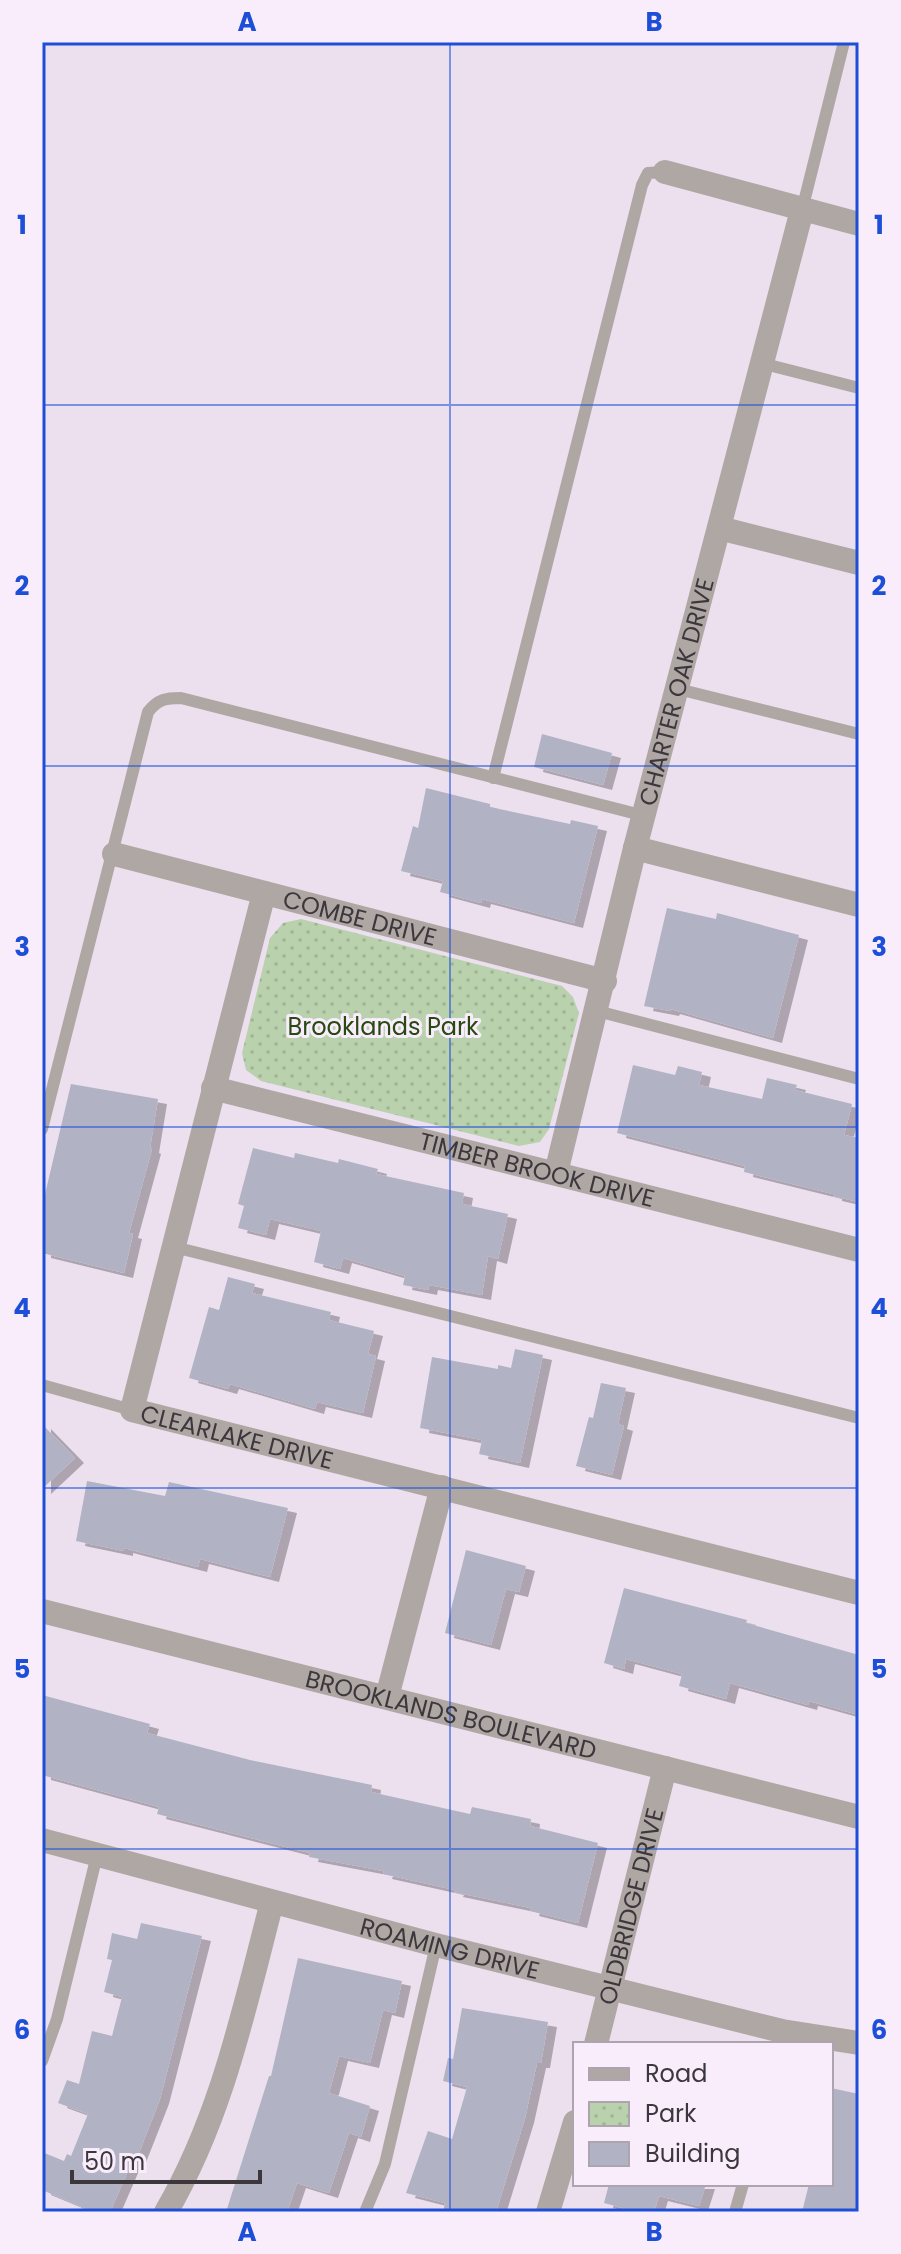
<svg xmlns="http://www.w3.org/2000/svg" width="901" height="2254" font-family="Poppins,sans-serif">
<defs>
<pattern id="park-dots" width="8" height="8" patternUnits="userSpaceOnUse" patternTransform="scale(2)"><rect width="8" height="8" fill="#b9d1ad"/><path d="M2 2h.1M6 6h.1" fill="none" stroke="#a0b496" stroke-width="1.8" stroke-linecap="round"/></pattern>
<filter id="shadow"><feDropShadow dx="9" dy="5" stdDeviation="0" flood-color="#0004"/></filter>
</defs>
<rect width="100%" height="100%" fill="#ece0ef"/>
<path fill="url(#park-dots)" d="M301,919L562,986L573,997L579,1013L549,1129L540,1142L519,1146L261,1081L246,1070L242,1053L270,938L283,923Z"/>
<path fill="#b1b3c5" filter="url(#shadow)" d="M542,734L612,753L603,785L534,767Z
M426,788L490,804V807L570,824L571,820L598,826L574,923L482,899L481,903L440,892L443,881L401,871L413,826L418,828Z
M667,908L716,919L717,913L799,935L773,1038L671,1009L670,1011L644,1006Z
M633,1065L675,1075L678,1066L702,1072L699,1085L762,1099L767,1078L797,1085L795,1090L852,1104L844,1135L859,1138V1202L833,1196V1194L744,1172L745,1166L617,1133Z
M71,1084L158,1099L150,1148L152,1149L129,1233L133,1234L124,1273L42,1253V1207Z
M253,1148L294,1158L295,1153L338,1163L339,1159L378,1169L376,1174L464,1193L462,1204L508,1214L498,1259L488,1256L482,1295L429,1285L428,1290L403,1285L405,1276L343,1258L340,1269L314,1262L321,1231L270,1219L266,1235L238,1228L244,1206L238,1204Z
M228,1277L255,1284L252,1293L331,1312L329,1320L374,1331L368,1354L376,1356L363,1413L317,1402L315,1409L230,1384L228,1389L189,1378L209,1307L219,1310Z
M515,1349L543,1355L520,1463L479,1454L482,1440L420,1428L432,1357L498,1369V1365L511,1368Z
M601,1383L626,1388L618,1424L624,1426L612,1475L576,1466L589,1417L593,1418Z
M42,1424L75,1458L42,1489Z
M87,1481L165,1496L169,1482L288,1508L270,1577L200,1559L198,1567L124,1548V1551L76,1541Z
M466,1550L526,1566L519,1592L506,1589L491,1645L445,1633Z
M624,1588L747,1620L746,1623L859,1655V1715L809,1701L808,1705L730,1683L726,1699L679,1686L682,1674L626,1659L624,1669L604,1663Z
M42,1695L150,1724L147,1733L250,1760L372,1785L371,1792L470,1814L472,1807L531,1819L530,1826L598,1843L578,1923L530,1911L531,1908L454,1892L455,1890L383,1874L384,1871L309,1857L310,1853L157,1814L159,1807L42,1775Z
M141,1923L202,1936L160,2099L136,2160L133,2159L110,2212H95L42,2190V2152L64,2161L67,2154L71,2156L88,2114L58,2103L67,2080L79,2084L92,2031L112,2036L122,1997L104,1992L112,1960L107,1959L112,1933L137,1939Z
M298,1958L402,1981L395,2013L383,2010L370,2063L339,2056L329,2093L370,2106L361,2137L349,2133L329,2193L297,2183L287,2212H226L269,2076H271Z
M462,2008L548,2022L541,2063H537L525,2118L496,2212H443L445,2203L406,2193L428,2131L452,2139L467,2087L443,2081L448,2058L453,2059Z
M831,2088L859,2094V2212H802L809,2184H831Z
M609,2184H706L699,2206L659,2196L654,2212H637L604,2203Z"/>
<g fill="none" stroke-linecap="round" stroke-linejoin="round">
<path stroke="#afa7a3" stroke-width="12" d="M802,210L844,42
M761,363L859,388
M678,689L859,734
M493,778L642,185L648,173L665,172
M597,1011L859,1079
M42,1129L148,712C158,699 166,698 181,698L645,816
M174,1247L859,1418
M42,1385L132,1410
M42,2061L57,2019L97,1855
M365,2212L385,2164L436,1945
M735,2212L743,2184"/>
<g stroke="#afa7a3" stroke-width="24">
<path d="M665,172L859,224"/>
<path d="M719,528L859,563"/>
<path d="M635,848L859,905"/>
<path id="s1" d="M114,854L605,981"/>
<path id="s2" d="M264,893L132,1410L859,1593"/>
<path id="s3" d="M213,1088L859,1250"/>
<path id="s4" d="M556,1173L635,848L802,210"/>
<path id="s5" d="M42,1611L859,1817"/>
<path d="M387,1697L442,1487"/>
<path id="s6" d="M42,1840L436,1945L782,2031L859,2043"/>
<path id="s7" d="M596,2044L665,1768"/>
<path d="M166,2212C222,2116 244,2009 272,1902"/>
<path d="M548,2212L575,2122"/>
</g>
</g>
<path fill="none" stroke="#1d4ed8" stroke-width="2" stroke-opacity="0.55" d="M450,42V2212M42,405H859M42,766H859M42,1127H859M42,1488H859M42,1849H859"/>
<g text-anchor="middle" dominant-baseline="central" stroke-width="6" stroke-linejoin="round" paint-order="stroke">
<g font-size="24" fill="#3c373d" stroke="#f9edfc">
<text stroke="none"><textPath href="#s4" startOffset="496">CHARTER OAK DRIVE</textPath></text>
<text stroke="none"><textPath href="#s1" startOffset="254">COMBE DRIVE</textPath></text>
<text stroke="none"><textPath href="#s3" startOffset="334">TIMBER BROOK DRIVE</textPath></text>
<text stroke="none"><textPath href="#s2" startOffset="642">CLEARLAKE DRIVE</textPath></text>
<text stroke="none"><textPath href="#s5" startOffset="422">BROOKLANDS BOULEVARD</textPath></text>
<text stroke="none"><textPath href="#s7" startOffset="142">OLDBRIDGE DRIVE</textPath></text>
<text stroke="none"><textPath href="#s6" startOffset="422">ROAMING DRIVE</textPath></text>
</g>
<g font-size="24" fill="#284912" stroke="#f9edfc">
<text x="383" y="1026">Brooklands Park</text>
</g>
</g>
<rect width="901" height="2254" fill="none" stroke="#f9edfc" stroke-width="88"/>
<rect x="573" y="2042" width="260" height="144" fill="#f9edfc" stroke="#ada4b0" stroke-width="2"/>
<rect x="589" y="2068" width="40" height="12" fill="#afa7a3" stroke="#ada4b0" stroke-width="2"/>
<text x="645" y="2082" font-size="24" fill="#3c373d">Road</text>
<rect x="589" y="2102" width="40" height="24" fill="url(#park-dots)" stroke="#ada4b0" stroke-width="2"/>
<text x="645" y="2122" font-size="24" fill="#3c373d">Park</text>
<rect x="589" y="2142" width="40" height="24" fill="#b1b3c5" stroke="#ada4b0" stroke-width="2"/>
<text x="645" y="2162" font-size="24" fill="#3c373d">Building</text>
<path d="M72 2170v12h188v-12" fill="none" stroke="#3c373d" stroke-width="4"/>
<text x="84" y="2170" font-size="24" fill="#3c373d" stroke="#f9edfc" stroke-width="6" paint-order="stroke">50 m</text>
<rect x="44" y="44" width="813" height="2166" fill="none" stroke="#1d4ed8" stroke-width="3"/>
<g font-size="26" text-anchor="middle" font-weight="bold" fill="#1d4ed8">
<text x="247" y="31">A</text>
<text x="654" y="31">B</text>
<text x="22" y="234">1</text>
<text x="879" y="234">1</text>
<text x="22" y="595">2</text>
<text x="879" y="595">2</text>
<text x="22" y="956">3</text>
<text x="879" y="956">3</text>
<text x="22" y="1317">4</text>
<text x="879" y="1317">4</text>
<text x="22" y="1678">5</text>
<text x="879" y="1678">5</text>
<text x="22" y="2039">6</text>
<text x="879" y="2039">6</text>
<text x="247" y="2241">A</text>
<text x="654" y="2241">B</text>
</g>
</svg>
